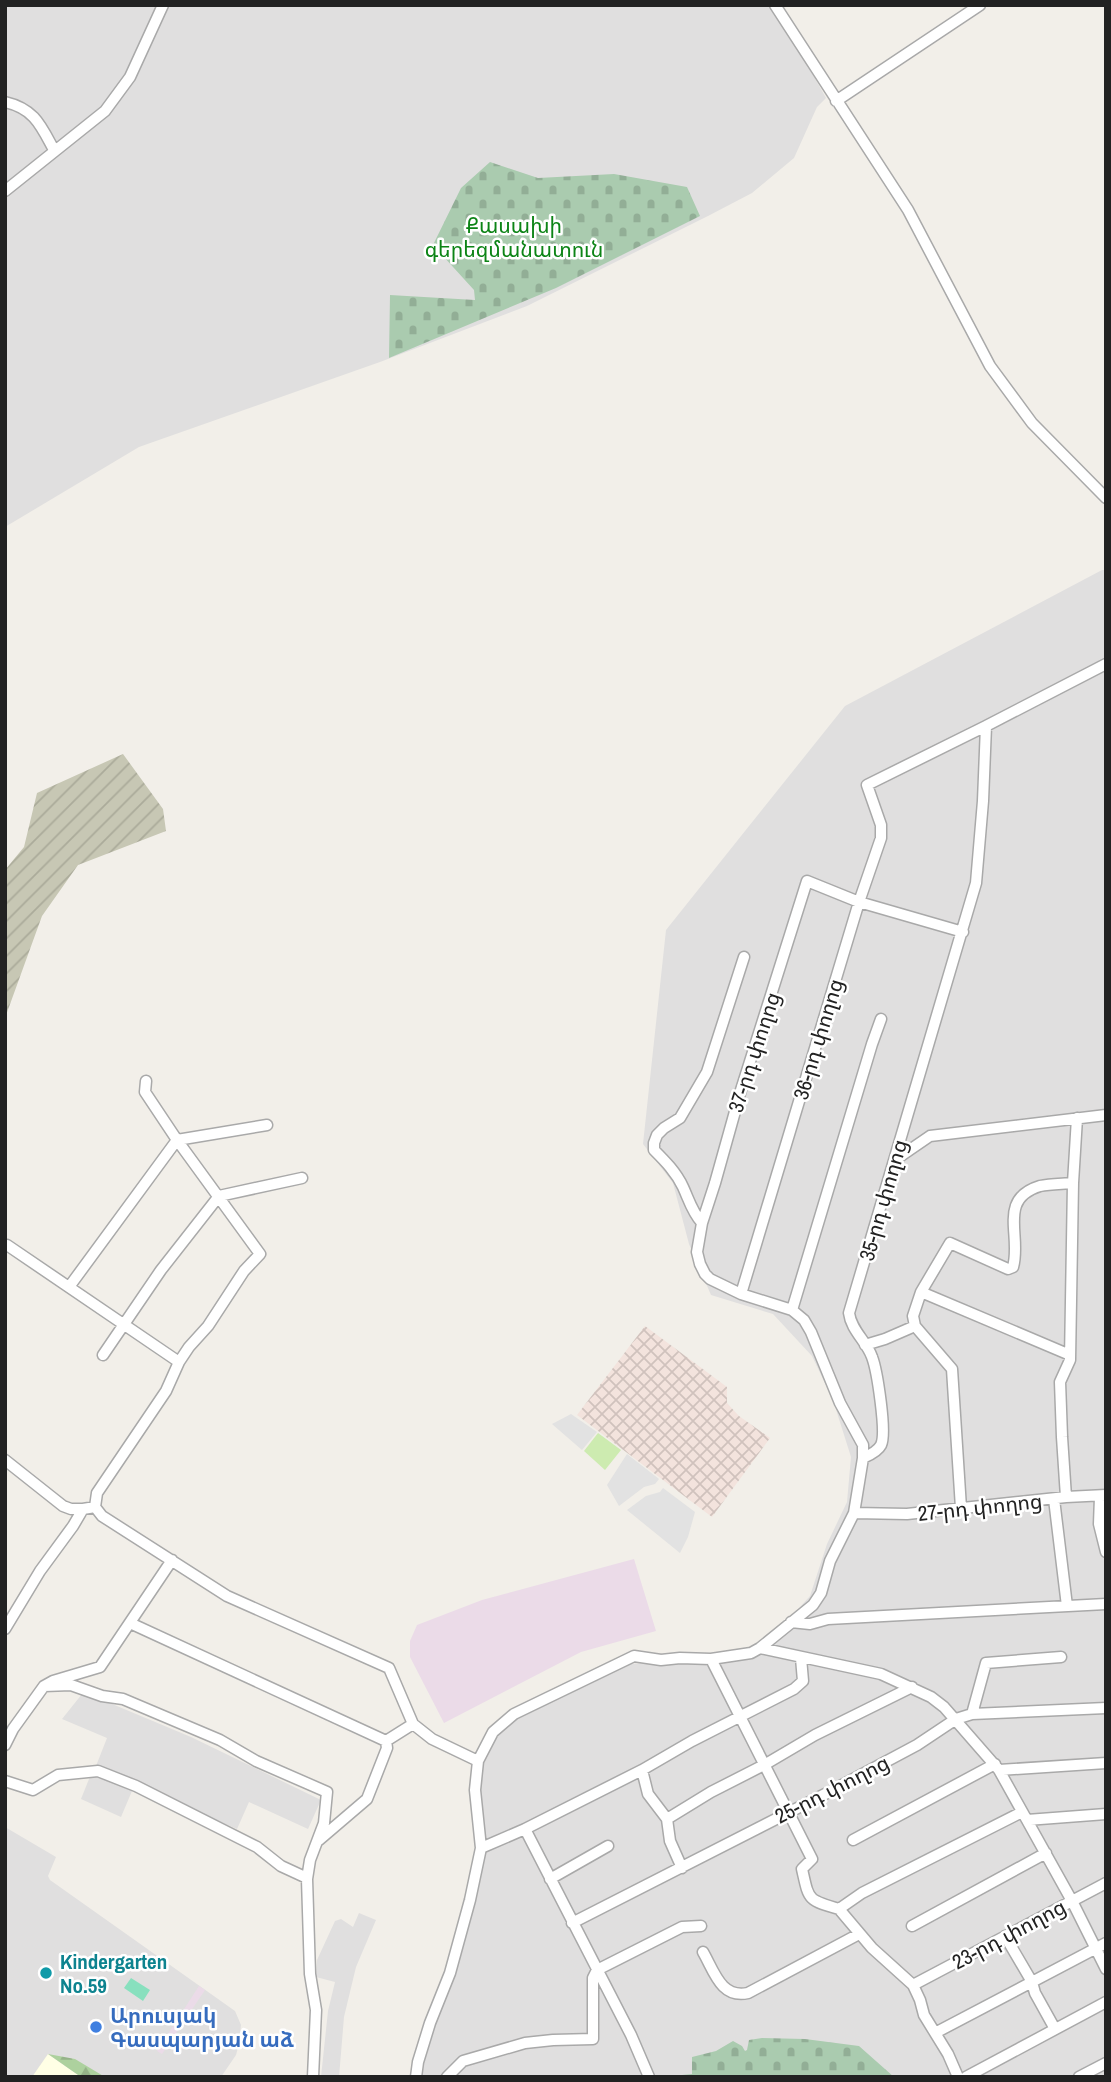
<svg xmlns="http://www.w3.org/2000/svg" width="1111" height="2082" font-family="'Archivo Narrow','Noto Sans Armenian',sans-serif">
<defs>
<pattern id="military-cross-hatch" width="8" height="8" patternUnits="userSpaceOnUse" patternTransform="scale(1.75)"><rect width="8" height="8" fill="#f3e3dd"/><path d="M0 0l8 8M0 8l8-8" fill="none" stroke="#d0c2bd"/></pattern>
<pattern id="construction-furrows" width="10" height="10" patternUnits="userSpaceOnUse" patternTransform="scale(1.75)"><rect width="10" height="10" fill="#c7c7b4"/><path d="M-1 1l2-2M0 10L10 0M9 11l2-2" fill="none" stroke="#abab9a"/></pattern>
<pattern id="forest-firs" width="22" height="20" patternUnits="userSpaceOnUse" patternTransform="scale(1.75)"><rect width="22" height="20" fill="#add19e"/><path d="M5 1l3.5 6h-7zM16 11l3.5 6h-7z" fill="#95b388"/></pattern>
<pattern id="cemetery-stones" width="16" height="16" patternUnits="userSpaceOnUse" patternTransform="scale(1.75)"><rect width="16" height="16" fill="#aacbaf"/><path d="M2 7V4a2 2 0 0 1 4 0v3zM10 15v-3a2 2 0 0 1 4 0v3z" fill="#92ae96"/></pattern>
</defs>
<rect width="100%" height="100%" fill="#f2efe9"/>
<path fill="#e0dfdf" d="M5,5H774L826,98L817,107L794,158L752,193L708,216L527,306L380,362L139,447L5,527Z
M1102,570H1106V2077H421V2060L483,1856L477,1789L481,1758L495,1733L507,1724L631,1664L710,1655L751,1648L781,1628L810,1596L827,1544L847,1502L851,1457L833,1400L812,1356L773,1314L711,1295L689,1244L673,1183L643,1144L666,930L845,706Z
M82,1694L105,1701L191,1737L321,1800L308,1829L249,1802L237,1829L96,1766L107,1738L62,1719Z
M91,1774L132,1791L121,1817L81,1799Z
M5,1827L56,1857L48,1876L50,1880L235,2011L241,2025L239,2044L236,2055L221,2077H5Z
M359,1913L376,1920L356,1967L344,2017L339,2077H321L328,2011L335,1982L316,1977L317,1960L335,1921L341,1919L353,1927Z"/>
<path fill="#ebdbe8" d="M634,1559L656,1631L581,1652L444,1723L410,1657V1641L417,1625L482,1600Z
M199,1986L205,1990L162,2054L157,2051Z"/>
<path fill="#ffffe5" d="M48,2054L81,2077H32Z"/>
<path fill="url(#military-cross-hatch)" d="M645,1326L727,1387V1403L739,1416L770,1438L712,1517L577,1415Z"/>
<path fill="url(#construction-furrows)" d="M123,754L163,809L166,831L78,865L42,916L5,1018V870L24,847L37,793Z"/>
<path fill="#cdebb0" d="M598,1433L621,1450L605,1470L584,1451Z"/>
<path fill="url(#forest-firs)" d="M48,2054L75,2059L105,2077H81Z"/>
<path fill="url(#cemetery-stones)" d="M490,162L538,178L614,174L687,187L700,216L556,288L389,358L390,295L475,300L474,290L433,245L461,188Z
M762,2038L805,2039L859,2046L894,2077H682V2075L692,2074V2057L716,2051L733,2041L742,2046L745,2051L747,2050L749,2040Z"/>
<path fill="#88e0be" d="M131,1978L150,1990L143,2001L124,1988Z"/>
<path fill="#e2e2e2" d="M571,1414L597,1432L582,1450L552,1424Z
M627,1454L659,1479L655,1484L644,1487L619,1506L607,1485Z
M663,1488L695,1512L688,1537L680,1553L627,1510L646,1496L660,1492Z"/>
<g fill="none" stroke-linecap="round" stroke-linejoin="round">
<g stroke="#a9a9a9" stroke-width="13">
<path id="minor" d="M775,5L908,210L990,366L1032,423L1106,498
M836,101L980,5
M5,102C35,109 41,126 54,150
M5,191L105,111L130,77L163,5
M895,1160L930,1136L1106,1115
M702,1223L715,1183L741,1090L807,881L859,902L963,932
M5,1246L7,1245L179,1362
M69,1287L177,1140L267,1125
M921,1292L950,1243L1008,1269L1013,1267C1022,1236 997,1199 1040,1186C1050,1184 1062,1184 1073,1183
M741,1294L859,902L881,838V825L867,785L986,726
M792,1310L872,1044L881,1019
M915,1326L913,1316L921,1292L1070,1355
M865,1345L885,1339L915,1326L952,1369L961,1508
M103,1355L161,1270L219,1196L302,1178
M863,1458C870,1455 878,1451 881,1445C887,1433 877,1370 872,1357C867,1342 851,1330 849,1313L976,883L983,801L986,726L1106,664
M5,1460L63,1506L71,1509H83
M1066,1497L1062,1437L1060,1382L1070,1360L1073,1183L1077,1118
M1100,1497L1099,1524L1106,1552
M1054,1499L1067,1606
M95,1507L97,1493L166,1391L179,1362L189,1347L208,1326L244,1271L260,1254L177,1140L145,1092L146,1081
M95,1507L102,1516L227,1596L389,1668L413,1724L432,1739L478,1761
M854,1513L907,1514L1066,1497L1106,1495
M791,1622L810,1624L828,1619L1106,1604
M130,1623L386,1741L413,1724
M5,1629L40,1571L73,1526L83,1509L95,1507
M760,1648L881,1674L931,1697L944,1707L999,1770L1072,1901L1106,1969
M711,1659L812,1859L802,1869C809,1900 807,1900 839,1909L862,1893L1022,1812
M44,1686L71,1685L102,1696L123,1699L220,1740L256,1761L327,1792L324,1823L310,1860L307,1879L310,1974L316,2010L313,2077
M972,1714L986,1663L1061,1657
M5,1745L13,1729L44,1686L53,1681L100,1667L172,1560
M642,1770L648,1794L667,1819L670,1841L682,1868
M999,1770L1106,1763
M5,1781L33,1790L58,1775L98,1771L136,1786L257,1847L281,1866L307,1878
M667,1819L711,1792L764,1765L815,1735L912,1687
M1027,1820L1106,1814
M525,1829L631,2035L649,2077
M319,1840L367,1799L387,1748L386,1741
M853,1840L995,1764
M481,1848L525,1829L642,1770L692,1741L794,1689L803,1681L801,1658
M550,1879L608,1846
M839,1909L872,1948L913,1985L920,2000L924,2015L948,2054L958,2077
M572,1923L829,1792L917,1745L956,1719L972,1714L1106,1708
M912,1926L1046,1853
M1005,1936L1032,1982L1035,1993L1055,2029
M703,1952C714,1971 721,1999 748,1993L859,1934
M913,1985L1106,1883
M935,2033L1106,1943
M416,2077L418,2062L430,2023L450,1973L470,1900L481,1848L475,1790L478,1761L493,1732L514,1714L634,1656L661,1660L680,1658L711,1659L751,1653L760,1648L813,1605L821,1593L830,1561L854,1513L863,1458V1445L840,1403L811,1332L804,1320L792,1310L741,1294L710,1279L705,1274L700,1264L697,1252L702,1223C692,1212 689,1200 683,1187C676,1172 665,1161 654,1150V1143L657,1135L664,1128L680,1118L707,1072L744,957
M447,2077L463,2061L525,2043L553,2040L593,2039V1978L597,1970L682,1927L701,1926
M966,2077L1106,2002
M1079,2077L1106,2063"/>
</g>
<use href="#minor" stroke="#fff" stroke-width="10"/>
</g>
<circle fill="#0f9aa8" stroke="#fff" stroke-width="2.5" cx="46" cy="1973" r="7"/>
<circle fill="#3f7fe0" stroke="#fff" stroke-width="2.5" cx="96" cy="2027" r="7"/>
<g text-anchor="middle" dominant-baseline="central" stroke-width="5" stroke-linejoin="round" paint-order="stroke">
<g font-size="21" fill="#0c8416" stroke="#fff">
<text x="514" y="225">Քասախի<tspan x="514" dy="24">գերեզմանատուն</tspan></text>
</g>
<g font-size="21" fill="#222" stroke="#fff">
<text transform="translate(818 1039) rotate(-73)">36-րդ փողոց</text>
<text transform="translate(754 1052) rotate(-72)">37-րդ փողոց</text>
<text transform="translate(883 1200) rotate(-74)">35-րդ փողոց</text>
<text transform="translate(980 1507) rotate(-6)">27-րդ փողոց</text>
<text transform="translate(832 1789) rotate(-27)">25-րդ փողոց</text>
<text transform="translate(1009 1934) rotate(-28)">23-րդ փողոց</text>
</g>
<g font-size="21" font-weight="bold" fill="#0d838f" stroke="#fff" text-anchor="start">
<text x="60" y="1961">Kindergarten<tspan x="60" dy="24">No.59</tspan></text>
</g>
<g font-size="21" font-weight="bold" fill="#366cbe" stroke="#fff" text-anchor="start">
<text x="110" y="2015">Արուսյակ<tspan x="110" dy="24">Գասպարյան աձ</tspan></text>
</g>
</g>
<rect width="1111" height="2082" fill="none" stroke="#222222" stroke-width="14"/>
</svg>
